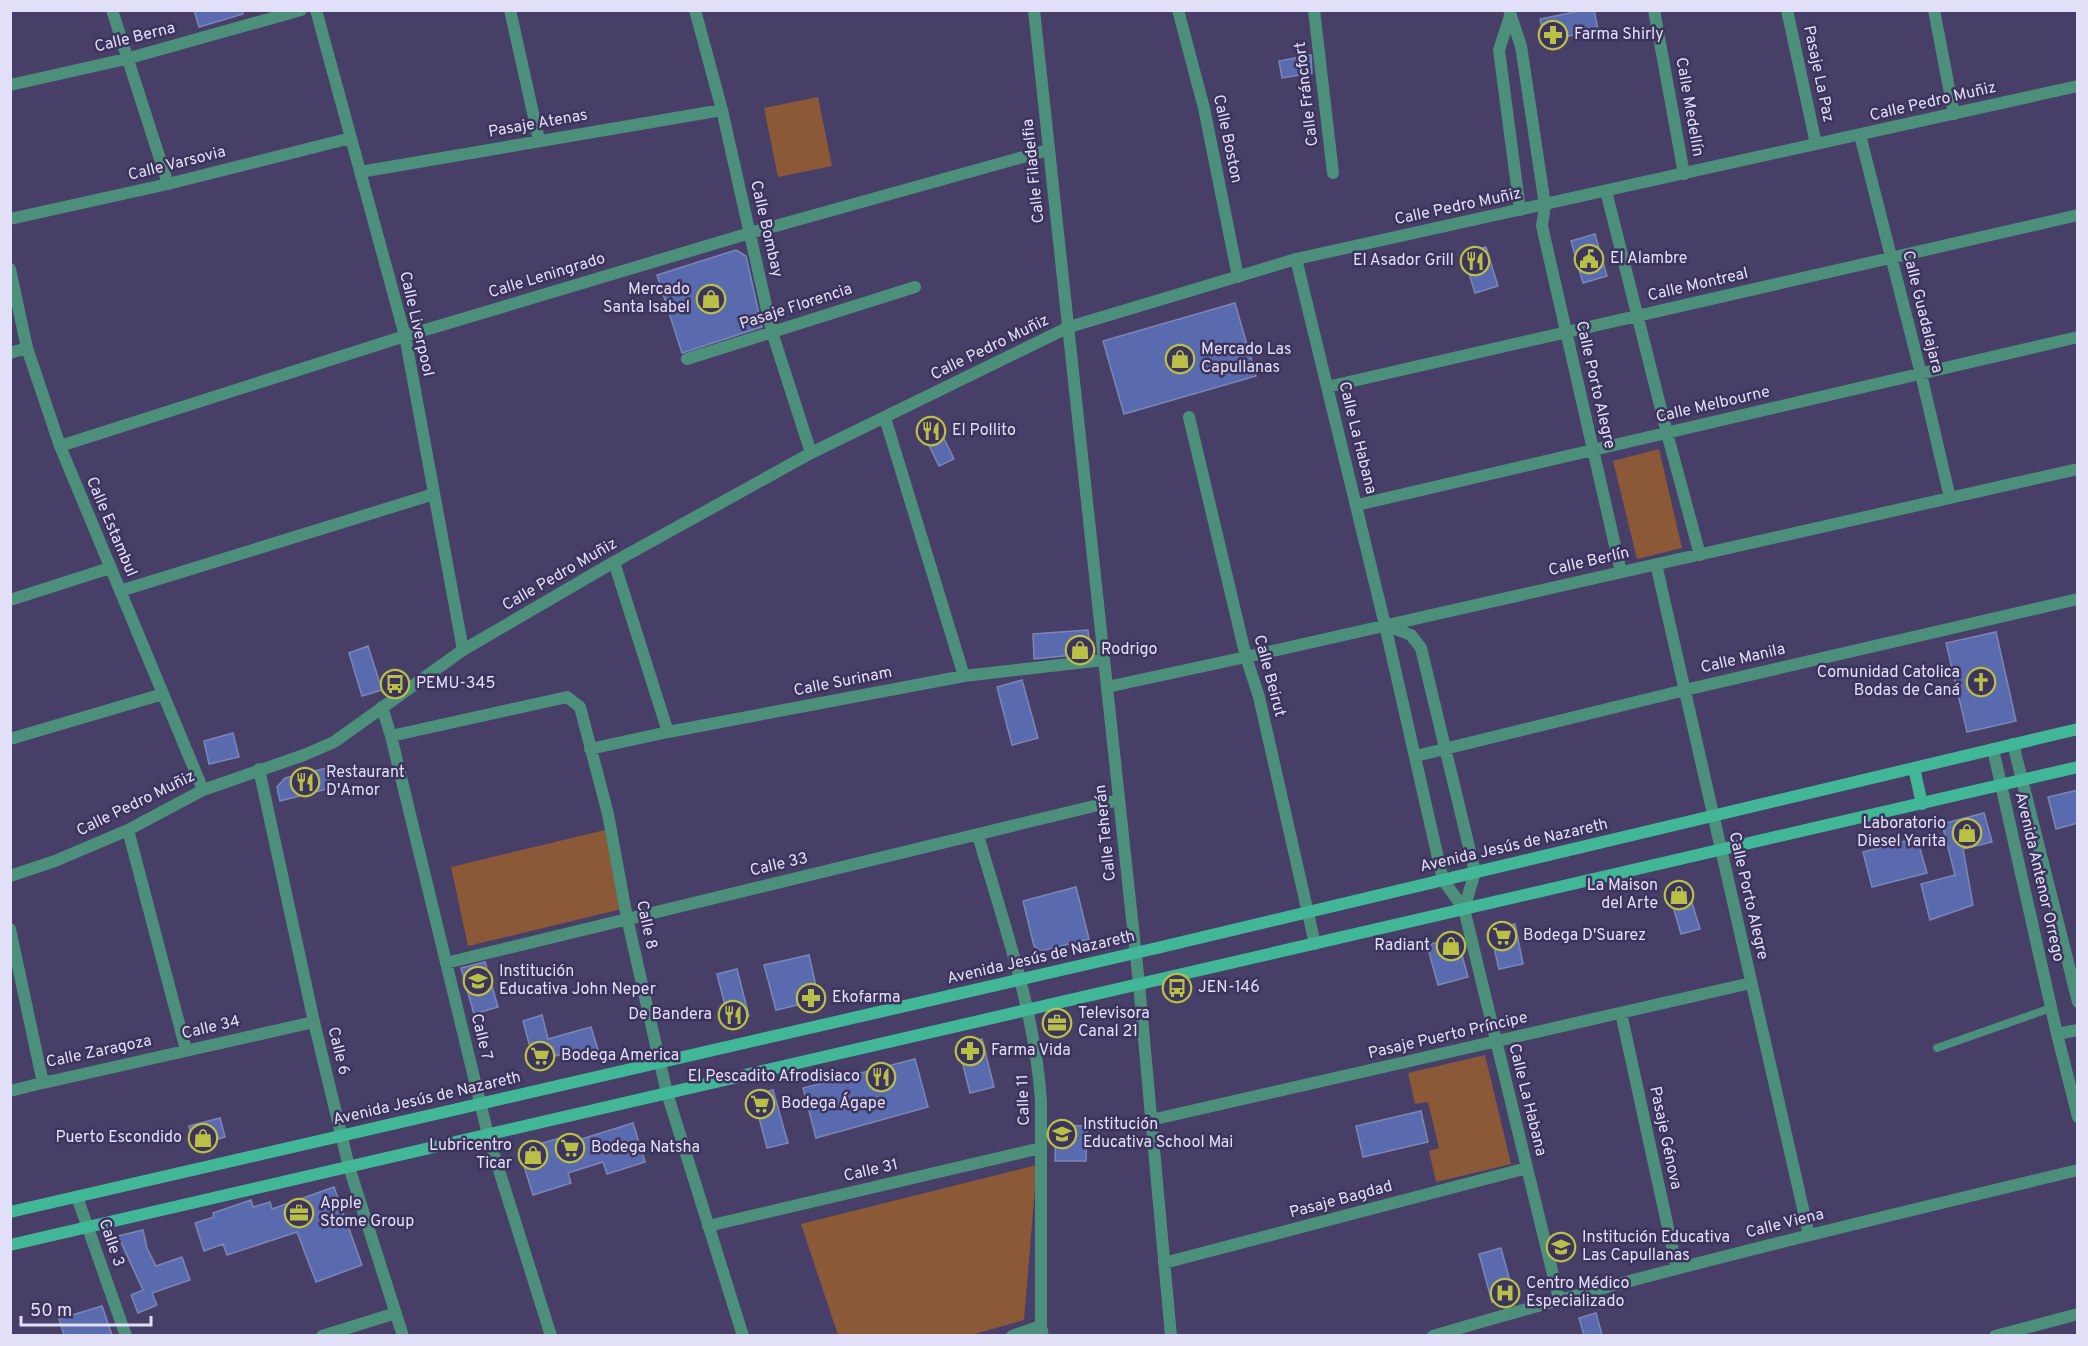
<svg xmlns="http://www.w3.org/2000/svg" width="2088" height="1346" font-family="Overpass,sans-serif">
<rect width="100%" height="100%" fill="#473f68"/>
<path fill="#8b5838" d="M818,97L832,166L778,177L764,108Z
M1659,449L1682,548L1637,559L1613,461Z
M605,830L626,908L468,946L451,867Z
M1485,1055L1511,1164L1436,1182L1429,1151L1439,1148L1428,1102L1415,1104L1408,1073Z
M1037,1165L1024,1320L971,1335H838L801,1224Z"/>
<path fill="#5a6aaf" stroke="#7a87b4" stroke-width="1.5" d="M194,10H242L243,14L199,27Z
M1584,10H1594L1598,30L1545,41L1540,19Z
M1311,55L1312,73L1282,78L1279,61Z
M1595,234L1607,276L1583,283L1571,241Z
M1486,247L1498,286L1475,293L1463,254Z
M736,250L746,256L762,327L682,353L657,275Z
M1235,303L1256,376L1124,414L1103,341Z
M934,418L954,459L939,466L919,425Z
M1088,630L1090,649L1084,654L1034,659L1033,634Z
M1996,632L2016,721L1967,732L1946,643Z
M368,646L382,690L362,696L349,653Z
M1022,680L1038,738L1012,745L997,687Z
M233,733L239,757L209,764L204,741Z
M327,768L331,788L280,801L277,787L285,778Z
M2078,790V823L2056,829L2048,797Z
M1984,813L1992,842L1963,849L1973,905L1930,920L1921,884L1955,875L1942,824Z
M1917,838L1927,873L1872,887L1863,852Z
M1686,883L1700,929L1681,934L1668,889Z
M1076,887L1089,939L1041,951L1034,946L1023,901Z
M1515,924L1523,964L1499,969L1490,930Z
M1457,937L1468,977L1438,985L1427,945Z
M809,955L819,1000L776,1010L764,965Z
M485,962L498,1007L474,1014L461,968Z
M737,969L749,1016L729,1021L717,974Z
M542,1015L548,1039L591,1027L598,1050L574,1056L573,1051L534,1062L523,1021Z
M982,1039L994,1087L970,1093L958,1045Z
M915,1059L928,1107L816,1138L803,1088Z
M773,1090L788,1143L767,1148L753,1095Z
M1421,1111L1428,1142L1363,1157L1356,1126Z
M220,1118L225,1137L194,1146L189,1126Z
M633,1123L645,1162L607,1174L603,1162L568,1173L571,1183L533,1195L519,1150L570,1135L572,1142Z
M1056,1125L1087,1126L1086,1161H1055Z
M334,1187L362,1265L316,1282L297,1232L227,1255L223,1244L204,1251L195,1223L214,1217L213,1213L251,1200L253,1207L270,1202L272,1209Z
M143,1230L147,1248L156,1266L182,1257L190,1280L152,1293L157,1305L138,1313L131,1295L143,1290L118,1236Z
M1501,1248L1514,1296L1492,1302L1479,1254Z
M102,1306L112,1335H64L59,1319Z
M1596,1313L1602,1335H1584L1579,1318Z"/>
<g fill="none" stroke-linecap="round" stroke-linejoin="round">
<path stroke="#4c8f7b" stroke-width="8" d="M1937,1048L2051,1008"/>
<path stroke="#4c8f7b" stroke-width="12" d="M112,10L168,184
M316,10L405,336L463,650
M510,10L539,140
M695,10L722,110L772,332L811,453
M1178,10L1204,108L1238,277
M1314,10L1333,173
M1509,10L1521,46L1545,205L1542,226L1621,572
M1654,10L1684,174
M1787,10L1816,144
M1934,10L1954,114
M1510,16L1499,50L1520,210
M10,85L126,59L301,10
M1860,135L1921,374L1950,498
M360,172L722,110
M1606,191L1667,433L1700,555
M10,219L168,184L351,138
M1296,259L1385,625L1443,880L1464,909L1559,1299
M10,269L27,348L60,446L203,790
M10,353L27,348
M687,359L915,287
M1327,387L2078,215
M1189,417L1246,657L1259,697L1315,944
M885,418L964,676
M60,446L405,336L750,233L1048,150
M1357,505L2078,337
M614,562L668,732
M1656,564L1809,1235
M120,591L434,494
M10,600L110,568
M1385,625L1411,635L1421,648L1475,872L1464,909
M1107,687L1246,657L2078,469
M382,707L391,736L488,1135L551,1336
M391,736L567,697L580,707L608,814L627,918L660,1063
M10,739L163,694
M590,749L668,732L964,676L1104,660
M1416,756L1685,690L2078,599
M259,769L314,1022L349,1167L403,1336
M128,830L186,1050
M978,835C1003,922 1035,1010 1041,1101V1326L1043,1336
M10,929L43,1083L314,1022
M446,963L1119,800
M1139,984L1171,1336
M1621,1013L1677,1269
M10,1091L50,1081
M1151,1120L1751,983
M77,1197L126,1336
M708,1226L1041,1148
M1164,1263L1527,1168
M322,1336L396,1313
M1012,1336L1041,1326
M1433,1336C1646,1273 1862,1222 2078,1170
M1995,1336L2078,1314"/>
<path stroke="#4c8f7b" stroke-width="12" d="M1034,10L1139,984
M2013,744L2078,1002
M1993,749L2057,1034L2078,1117
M10,876L55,861L128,830L203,790L304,755L334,742L463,650L614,562L811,453L1069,327L1296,259L2078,86
M2057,1034L2078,1030
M660,1063L667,1093L743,1336"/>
<path stroke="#42b798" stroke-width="12" d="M1914,768L1922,804
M10,1212L1157,948L2078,729
M10,1245L2078,767"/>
</g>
<defs>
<g id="pharmacy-ring" transform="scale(1.5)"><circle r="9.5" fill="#3d345d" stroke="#bac045" stroke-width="1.5"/><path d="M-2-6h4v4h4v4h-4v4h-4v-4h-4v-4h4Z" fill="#bac045"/></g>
<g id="civic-ring" transform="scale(1.5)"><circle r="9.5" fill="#3d345d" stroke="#bac045" stroke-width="1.5"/><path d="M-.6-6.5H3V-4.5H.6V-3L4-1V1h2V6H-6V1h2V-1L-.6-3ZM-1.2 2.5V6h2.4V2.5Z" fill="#bac045"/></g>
<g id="restaurant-ring" transform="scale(1.5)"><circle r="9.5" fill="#3d345d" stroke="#bac045" stroke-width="1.5"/><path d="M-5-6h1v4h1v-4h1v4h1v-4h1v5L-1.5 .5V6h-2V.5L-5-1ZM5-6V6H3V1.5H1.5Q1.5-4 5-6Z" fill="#bac045"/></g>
<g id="shop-ring" transform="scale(1.5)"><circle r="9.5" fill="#3d345d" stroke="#bac045" stroke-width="1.5"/><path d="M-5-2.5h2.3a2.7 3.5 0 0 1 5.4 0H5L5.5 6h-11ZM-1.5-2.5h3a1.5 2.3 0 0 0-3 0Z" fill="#bac045"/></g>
<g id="church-ring" transform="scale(1.5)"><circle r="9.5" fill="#3d345d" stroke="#bac045" stroke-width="1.5"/><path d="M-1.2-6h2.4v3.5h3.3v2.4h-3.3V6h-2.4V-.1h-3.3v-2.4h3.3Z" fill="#bac045"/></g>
<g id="bus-ring" transform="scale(1.5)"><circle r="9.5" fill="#3d345d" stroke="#bac045" stroke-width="1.5"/><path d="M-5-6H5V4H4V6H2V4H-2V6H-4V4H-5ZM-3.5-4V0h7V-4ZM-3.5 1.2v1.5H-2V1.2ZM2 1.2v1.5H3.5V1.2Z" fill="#bac045"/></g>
<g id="supermarket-ring" transform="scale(1.5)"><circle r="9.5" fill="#3d345d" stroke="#bac045" stroke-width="1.5"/><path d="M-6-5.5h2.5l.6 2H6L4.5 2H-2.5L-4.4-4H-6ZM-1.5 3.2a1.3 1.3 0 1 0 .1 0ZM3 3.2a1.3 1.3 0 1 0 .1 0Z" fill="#bac045"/></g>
<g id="school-ring" transform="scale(1.5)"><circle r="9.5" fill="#3d345d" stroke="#bac045" stroke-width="1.5"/><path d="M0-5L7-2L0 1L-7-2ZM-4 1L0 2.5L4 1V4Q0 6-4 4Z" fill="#bac045"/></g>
<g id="office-ring" transform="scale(1.5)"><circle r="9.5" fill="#3d345d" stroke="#bac045" stroke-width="1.5"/><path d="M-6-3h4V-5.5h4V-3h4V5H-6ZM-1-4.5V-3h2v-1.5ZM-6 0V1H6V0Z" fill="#bac045"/></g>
<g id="hospital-ring" transform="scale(1.5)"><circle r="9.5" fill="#3d345d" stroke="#bac045" stroke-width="1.5"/><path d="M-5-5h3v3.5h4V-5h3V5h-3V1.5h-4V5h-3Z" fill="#bac045"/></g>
</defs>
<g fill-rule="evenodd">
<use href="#pharmacy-ring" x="1553" y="35"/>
<use href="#civic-ring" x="1589" y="259"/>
<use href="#restaurant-ring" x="1475" y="261"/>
<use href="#shop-ring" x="711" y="299"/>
<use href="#shop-ring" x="1180" y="359"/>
<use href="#restaurant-ring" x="931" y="431"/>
<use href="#shop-ring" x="1080" y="650"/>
<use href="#church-ring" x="1981" y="682"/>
<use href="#bus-ring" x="395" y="684"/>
<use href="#restaurant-ring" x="305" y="782"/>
<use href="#shop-ring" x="1967" y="833"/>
<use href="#shop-ring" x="1679" y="895"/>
<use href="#supermarket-ring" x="1502" y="936"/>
<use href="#shop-ring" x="1451" y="946"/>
<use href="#school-ring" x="478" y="981"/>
<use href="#bus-ring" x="1177" y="988"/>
<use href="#pharmacy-ring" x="811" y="998"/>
<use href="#restaurant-ring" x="733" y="1015"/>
<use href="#office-ring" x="1057" y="1023"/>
<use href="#pharmacy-ring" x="970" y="1051"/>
<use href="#supermarket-ring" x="540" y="1056"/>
<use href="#restaurant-ring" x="881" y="1077"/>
<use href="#supermarket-ring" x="760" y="1104"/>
<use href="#school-ring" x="1062" y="1134"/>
<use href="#shop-ring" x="203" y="1138"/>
<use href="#supermarket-ring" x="570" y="1148"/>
<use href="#shop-ring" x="533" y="1155"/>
<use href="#office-ring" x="299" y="1213"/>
<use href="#school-ring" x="1561" y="1247"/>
<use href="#hospital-ring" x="1505" y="1293"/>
</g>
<g text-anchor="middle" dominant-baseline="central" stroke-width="5" stroke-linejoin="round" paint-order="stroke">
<g font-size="16" fill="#e2dff8" stroke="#3d345d" text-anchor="start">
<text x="1574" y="35">Farma Shirly</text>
<text x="1610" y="259">El Alambre</text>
<text x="1454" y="261" text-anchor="end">El Asador Grill</text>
<text x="690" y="290" text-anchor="end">Mercado<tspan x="690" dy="18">Santa Isabel</tspan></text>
<text x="1201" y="350">Mercado Las<tspan x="1201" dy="18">Capullanas</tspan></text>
<text x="952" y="431">El Pollito</text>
<text x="1101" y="650">Rodrigo</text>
<text x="1960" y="673" text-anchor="end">Comunidad Catolica<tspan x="1960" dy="18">Bodas de Caná</tspan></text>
<text x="416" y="684">PEMU-345</text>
<text x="326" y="773">Restaurant<tspan x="326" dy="18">D'Amor</tspan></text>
<text x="1946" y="824" text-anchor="end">Laboratorio<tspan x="1946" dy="18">Diesel Yarita</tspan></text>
<text x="1658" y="886" text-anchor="end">La Maison<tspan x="1658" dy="18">del Arte</tspan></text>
<text x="1523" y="936">Bodega D'Suarez</text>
<text x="1430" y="946" text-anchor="end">Radiant</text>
<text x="499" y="972">Institución<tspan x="499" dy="18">Educativa John Neper</tspan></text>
<text x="1198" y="988">JEN-146</text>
<text x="832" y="998">Ekofarma</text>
<text x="1078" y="1014">Televisora<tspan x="1078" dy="18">Canal 21</tspan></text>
<text x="712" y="1015" text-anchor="end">De Bandera</text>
<text x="991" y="1051">Farma Vida</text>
<text x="561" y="1056">Bodega America</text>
<text x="860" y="1077" text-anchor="end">El Pescadito Afrodisiaco</text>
<text x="781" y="1104">Bodega Ágape</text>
<text x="1083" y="1125">Institución<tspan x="1083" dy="18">Educativa School Mai</tspan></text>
<text x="182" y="1138" text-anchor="end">Puerto Escondido</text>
<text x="512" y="1146" text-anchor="end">Lubricentro<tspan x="512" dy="18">Ticar</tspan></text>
<text x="591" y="1148">Bodega Natsha</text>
<text x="320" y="1204">Apple<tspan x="320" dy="18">Stome Group</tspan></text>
<text x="1582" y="1238">Institución Educativa<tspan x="1582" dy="18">Las Capullanas</tspan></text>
<text x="1526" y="1284">Centro Médico<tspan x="1526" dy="18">Especializado</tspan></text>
</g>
<g font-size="16" fill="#e2dff8" stroke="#3d345d">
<text transform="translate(135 38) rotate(-14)">Calle Berna</text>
<text transform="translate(1818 74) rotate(78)">Pasaje La Paz</text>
<text transform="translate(1307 94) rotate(-97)">Calle Fráncfort</text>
<text transform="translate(1933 102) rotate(-13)">Calle Pedro Muñiz</text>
<text transform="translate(1689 107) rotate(80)">Calle Medellín</text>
<text transform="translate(538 124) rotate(-10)">Pasaje Atenas</text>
<text transform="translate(1227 139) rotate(78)">Calle Boston</text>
<text transform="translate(177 164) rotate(-14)">Calle Varsovia</text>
<text transform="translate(1034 171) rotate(-96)">Calle Filadelfia</text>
<text transform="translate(1458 207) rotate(-12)">Calle Pedro Muñiz</text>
<text transform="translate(766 229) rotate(77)">Calle Bombay</text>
<text transform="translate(547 276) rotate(-17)">Calle Leningrado</text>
<text transform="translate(1698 285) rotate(-13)">Calle Montreal</text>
<text transform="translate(796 307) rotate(-18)">Pasaje Florencia</text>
<text transform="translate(1922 312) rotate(76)">Calle Guadalajara</text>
<text transform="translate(416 324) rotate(77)">Calle Liverpool</text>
<text transform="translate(990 348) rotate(-26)">Calle Pedro Muñiz</text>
<text transform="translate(1595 385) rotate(77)">Calle Porto Alegre</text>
<text transform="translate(1713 405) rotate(-13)">Calle Melbourne</text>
<text transform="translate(1357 438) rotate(76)">Calle La Habana</text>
<text transform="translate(111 527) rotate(67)">Calle Estambul</text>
<text transform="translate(1589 562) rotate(-13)">Calle Berlín</text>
<text transform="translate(560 575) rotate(-30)">Calle Pedro Muñiz</text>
<text transform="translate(1743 659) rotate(-13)">Calle Manila</text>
<text transform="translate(1269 676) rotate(75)">Calle Beirut</text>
<text transform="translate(843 682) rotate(-11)">Calle Surinam</text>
<text transform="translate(136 804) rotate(-26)">Calle Pedro Muñiz</text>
<text transform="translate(1106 833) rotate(-96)">Calle Teherán</text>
<text transform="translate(1514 846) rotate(-13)">Avenida Jesús de Nazareth</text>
<text transform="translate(779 865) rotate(-13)">Calle 33</text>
<text transform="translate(2039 877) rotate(77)">Avenida Antenor Orrego</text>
<text transform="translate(1748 896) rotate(77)">Calle Porto Alegre</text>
<text transform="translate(646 925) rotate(78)">Calle 8</text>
<text transform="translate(1041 958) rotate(-13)">Avenida Jesús de Nazareth</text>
<text transform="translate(211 1028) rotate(-13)">Calle 34</text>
<text transform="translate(1448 1036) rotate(-13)">Pasaje Puerto Príncipe</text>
<text transform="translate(481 1037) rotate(76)">Calle 7</text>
<text transform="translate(338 1051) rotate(76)">Calle 6</text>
<text transform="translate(99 1052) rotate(-12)">Calle Zaragoza</text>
<text transform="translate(427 1099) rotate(-13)">Avenida Jesús de Nazareth</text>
<text transform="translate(1024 1100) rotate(-92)">Calle 11</text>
<text transform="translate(1527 1100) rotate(76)">Calle La Habana</text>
<text transform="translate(1665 1138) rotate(78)">Pasaje Génova</text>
<text transform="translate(871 1171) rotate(-13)">Calle 31</text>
<text transform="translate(1341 1200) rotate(-15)">Pasaje Bagdad</text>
<text transform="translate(1785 1224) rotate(-14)">Calle Viena</text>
<text transform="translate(111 1243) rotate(71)">Calle 3</text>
</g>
</g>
<rect width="2088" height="1346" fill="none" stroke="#e2dff8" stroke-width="24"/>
<path d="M21 1316v9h130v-9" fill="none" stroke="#e2dff8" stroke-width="3"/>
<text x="30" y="1316" font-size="18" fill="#e2dff8" stroke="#3d345d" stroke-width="4.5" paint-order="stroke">50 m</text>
</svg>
